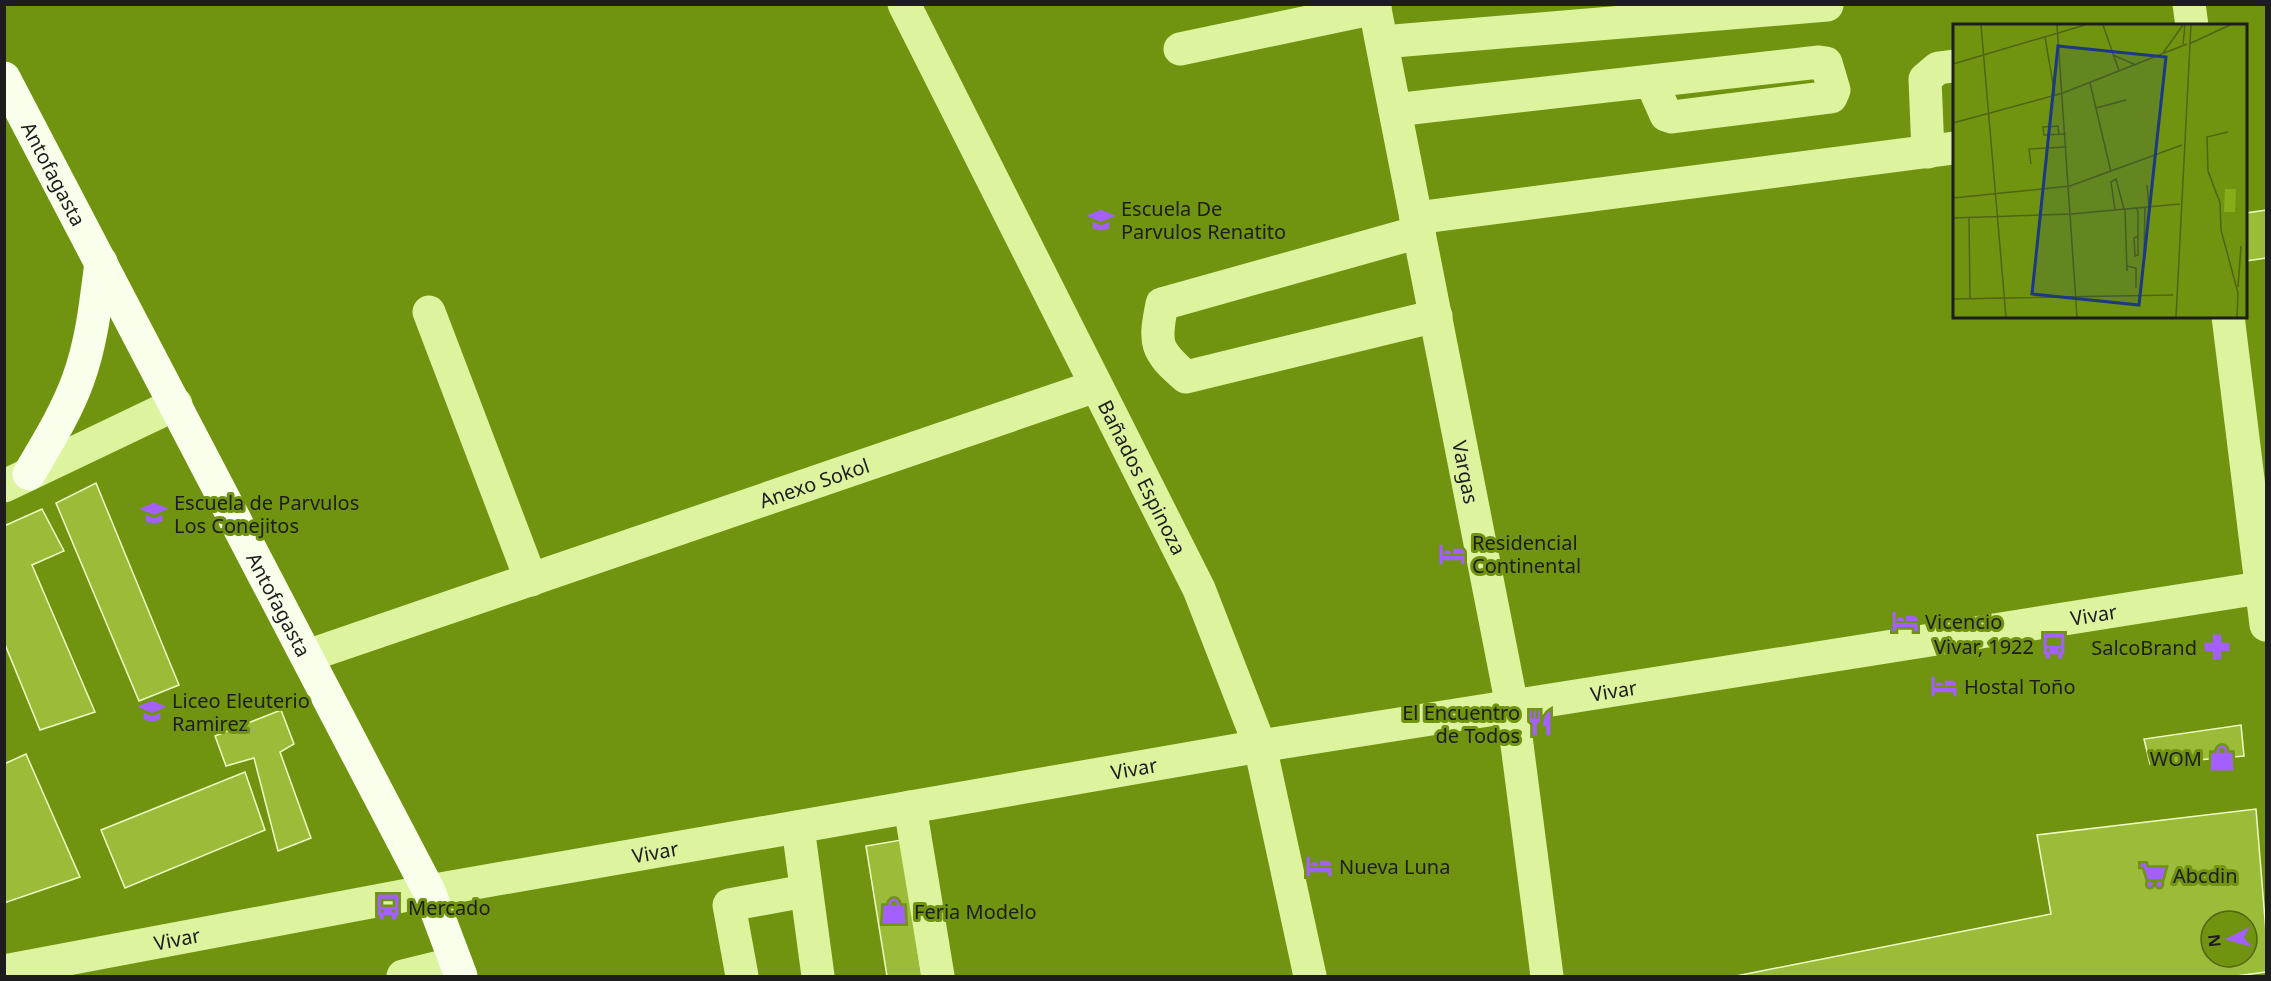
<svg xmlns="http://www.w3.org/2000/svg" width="2271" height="981" font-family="'Noto Sans',sans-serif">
  <rect width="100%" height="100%" fill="#709410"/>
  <!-- building -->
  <g fill="#9abc39" stroke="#effec5" stroke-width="1.5" fill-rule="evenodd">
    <path d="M2266,210V258L2246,261V213Z"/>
    <path d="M96,483L179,685L139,701L56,503Z"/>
    <path d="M42,509L64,551L32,565L95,712L40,730L4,642V526Z"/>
    <path d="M281,710L294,744L280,752L311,838L278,851L254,758L226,766L215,736Z"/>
    <path d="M2241,725L2244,756L2150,764L2144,739Z"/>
    <path d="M26,754L80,877L4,903V764Z"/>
    <path d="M245,772L265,830L125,888L101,830Z"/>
    <path d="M2256,809L2266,932V972L2236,976H1736L2051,914L2037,835ZM2211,921H2247V957H2211Z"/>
    <path d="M901,840L922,976H887L866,846Z"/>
  </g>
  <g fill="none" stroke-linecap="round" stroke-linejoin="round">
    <!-- minor -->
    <g stroke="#ddf39e" stroke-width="33">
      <path id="s1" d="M904,4L1199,589L1260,746L1310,976"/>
      <path id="s2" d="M1374,4L1512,706L1547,976"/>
      <path d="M2189,4L2192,26"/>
      <path d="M1382,42L1827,5"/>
      <path d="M1180,49L1375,8"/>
      <path d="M1395,110L1429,106L1819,62L1826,63L1834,90L1831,97L1672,117L1666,115L1651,81"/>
      <path d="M1928,152L1925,79L1938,68L1954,66"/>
      <path d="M1416,218L1954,148"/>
      <path d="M1419,232L1162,304C1154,344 1155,350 1186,377L1436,316"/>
      <path d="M429,312L531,580"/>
      <path d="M2228,316L2266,625"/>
      <path d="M4,486L176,404"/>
      <path id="s3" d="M307,656L1096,386"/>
      <path d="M910,807L938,976"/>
      <path d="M798,827L818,976"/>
      <path id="s4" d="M4,971L429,891L1260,746L2266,587"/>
      <path d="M403,976L456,963"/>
      <path d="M742,976L729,905L805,891"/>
    </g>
    <!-- major -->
    <g stroke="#f8ffea" stroke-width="33">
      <path id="s5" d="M4,78L429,891L461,976"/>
      <path d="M29,474C47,443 66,413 78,380C92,342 96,301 101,262"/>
    </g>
  </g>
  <!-- icons -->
  <defs>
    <g id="school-bare" transform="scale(2.07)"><path d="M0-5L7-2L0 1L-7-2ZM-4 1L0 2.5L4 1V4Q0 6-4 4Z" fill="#a360ff" stroke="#709410" stroke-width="2.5" paint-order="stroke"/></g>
    <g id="hotel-bare" transform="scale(2.07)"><path d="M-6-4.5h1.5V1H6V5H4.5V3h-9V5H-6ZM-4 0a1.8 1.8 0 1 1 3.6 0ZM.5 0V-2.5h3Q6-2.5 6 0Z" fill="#a360ff" stroke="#709410" stroke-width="2.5" paint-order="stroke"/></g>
    <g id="bus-bare" transform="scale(2.07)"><path d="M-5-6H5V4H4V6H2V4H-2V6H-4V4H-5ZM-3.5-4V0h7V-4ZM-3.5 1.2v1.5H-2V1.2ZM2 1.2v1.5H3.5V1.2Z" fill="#a360ff" stroke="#709410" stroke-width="2.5" paint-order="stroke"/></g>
    <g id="pharmacy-bare" transform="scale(2.07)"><path d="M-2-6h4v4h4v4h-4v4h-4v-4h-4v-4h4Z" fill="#a360ff" stroke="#709410" stroke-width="2.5" paint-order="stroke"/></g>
    <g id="restaurant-bare" transform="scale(2.07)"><path d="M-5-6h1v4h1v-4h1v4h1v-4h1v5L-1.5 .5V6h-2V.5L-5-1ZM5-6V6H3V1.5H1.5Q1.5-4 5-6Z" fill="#a360ff" stroke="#709410" stroke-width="2.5" paint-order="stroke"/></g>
    <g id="shop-bare" transform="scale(2.07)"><path d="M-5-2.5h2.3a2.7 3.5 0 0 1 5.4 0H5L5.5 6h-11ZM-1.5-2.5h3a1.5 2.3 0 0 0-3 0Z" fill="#a360ff" stroke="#709410" stroke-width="2.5" paint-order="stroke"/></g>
    <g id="supermarket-bare" transform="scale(2.07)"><path d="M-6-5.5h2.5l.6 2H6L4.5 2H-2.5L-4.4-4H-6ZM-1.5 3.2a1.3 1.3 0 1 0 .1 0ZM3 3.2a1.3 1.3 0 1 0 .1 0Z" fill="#a360ff" stroke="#709410" stroke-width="2.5" paint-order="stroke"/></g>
  </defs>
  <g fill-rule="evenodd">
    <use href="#school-bare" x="1101" y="220"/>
    <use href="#school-bare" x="154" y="513"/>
    <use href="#hotel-bare" x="1452" y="554"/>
    <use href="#hotel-bare" x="1905" y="621"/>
    <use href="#bus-bare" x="2054" y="646"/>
    <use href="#pharmacy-bare" x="2217" y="647"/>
    <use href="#hotel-bare" x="1944" y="686"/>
    <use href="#school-bare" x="152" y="711"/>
    <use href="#restaurant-bare" x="1540" y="723"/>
    <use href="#shop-bare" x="2222" y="758"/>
    <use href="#hotel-bare" x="1319" y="866"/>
    <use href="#supermarket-bare" x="2153" y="875"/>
    <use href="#bus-bare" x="388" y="907"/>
    <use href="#shop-bare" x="894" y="911"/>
  </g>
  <g text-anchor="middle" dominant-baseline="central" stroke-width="6" stroke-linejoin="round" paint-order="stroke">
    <!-- street labels -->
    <g font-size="20" fill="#1d1d1d" stroke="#709410">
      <text stroke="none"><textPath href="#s5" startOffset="108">Antofagasta</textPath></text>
      <text stroke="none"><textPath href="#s2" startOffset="477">Vargas</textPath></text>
      <text stroke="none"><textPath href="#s1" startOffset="530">Bañados Espinoza</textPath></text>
      <text stroke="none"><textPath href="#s3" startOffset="536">Anexo Sokol</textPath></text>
      <text stroke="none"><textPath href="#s5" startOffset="594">Antofagasta</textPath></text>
      <text stroke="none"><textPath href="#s4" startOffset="2120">Vivar</textPath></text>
      <text stroke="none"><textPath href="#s4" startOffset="1634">Vivar</textPath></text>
      <text stroke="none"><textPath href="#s4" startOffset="1148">Vivar</textPath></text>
      <text stroke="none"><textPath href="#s4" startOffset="662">Vivar</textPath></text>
      <text stroke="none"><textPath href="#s4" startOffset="176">Vivar</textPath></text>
    </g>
    <!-- poi labels -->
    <g font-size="20" fill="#1d1d1d" stroke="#709410" text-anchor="start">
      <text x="1121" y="208">Escuela De<tspan x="1121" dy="23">Parvulos Renatito</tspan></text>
      <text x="174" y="502">Escuela de Parvulos<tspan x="174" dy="23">Los Conejitos</tspan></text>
      <text x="1472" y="542">Residencial<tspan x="1472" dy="23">Continental</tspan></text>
      <text x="1925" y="621">Vicencio</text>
      <text x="2034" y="646" text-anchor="end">Vivar, 1922</text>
      <text x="2197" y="647" text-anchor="end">SalcoBrand</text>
      <text x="1964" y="686">Hostal Toño</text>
      <text x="172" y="700">Liceo Eleuterio<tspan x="172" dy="23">Ramirez</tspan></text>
      <text x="1520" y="712" text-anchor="end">El Encuentro<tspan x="1520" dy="23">de Todos</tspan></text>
      <text x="2202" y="758" text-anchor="end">WOM</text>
      <text x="1339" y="866">Nueva Luna</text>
      <text x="2173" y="875">Abcdin</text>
      <text x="408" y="907">Mercado</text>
      <text x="914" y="911">Feria Modelo</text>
    </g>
  </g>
  <!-- overview -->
  <g transform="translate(1953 24)">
    <rect width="294" height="294" fill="#709410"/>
    <path d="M272,165H283L282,188H271Z" fill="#87ae18"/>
    <path fill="none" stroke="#4f6415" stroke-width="1.5" d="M28,1L53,293M104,1L124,293M150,1L166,47M92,13L102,72M230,20L232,1M236,20L277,1M210,29L230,1M160,31L183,41M0,40L132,1M137,59L158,148M143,84L173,76M0,99L110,69L234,20M275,108L254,113L255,147L267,179L268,206L285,269L284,293M106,111L105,102L90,103L91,111L113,110M78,140L76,125L114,123M194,161L196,183M0,174L117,162L229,121M184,184L185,188V231L182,232L181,214L185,212M172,185L174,247M162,186L158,158L163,155L171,185M16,193L17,275M0,194L118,190L227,180M191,232L192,183M174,242L183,244V264M285,263L288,222M0,275L220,271M223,293L238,1"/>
    <path fill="#1d3884" fill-opacity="0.15" stroke="#1d3884" stroke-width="3" d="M105,22L213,33L186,281L79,270Z"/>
    <rect width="294" height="294" fill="none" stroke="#1d1d1d" stroke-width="3"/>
  </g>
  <!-- border -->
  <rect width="2271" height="981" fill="none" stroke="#1d1d1d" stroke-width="12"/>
  <!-- north arrow -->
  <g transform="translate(2229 939) rotate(264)"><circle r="28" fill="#709410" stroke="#4f6415" stroke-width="1.5"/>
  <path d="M0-4.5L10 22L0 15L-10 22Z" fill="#a360ff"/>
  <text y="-9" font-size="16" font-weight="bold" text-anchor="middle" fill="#1d1d1d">N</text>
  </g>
</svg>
